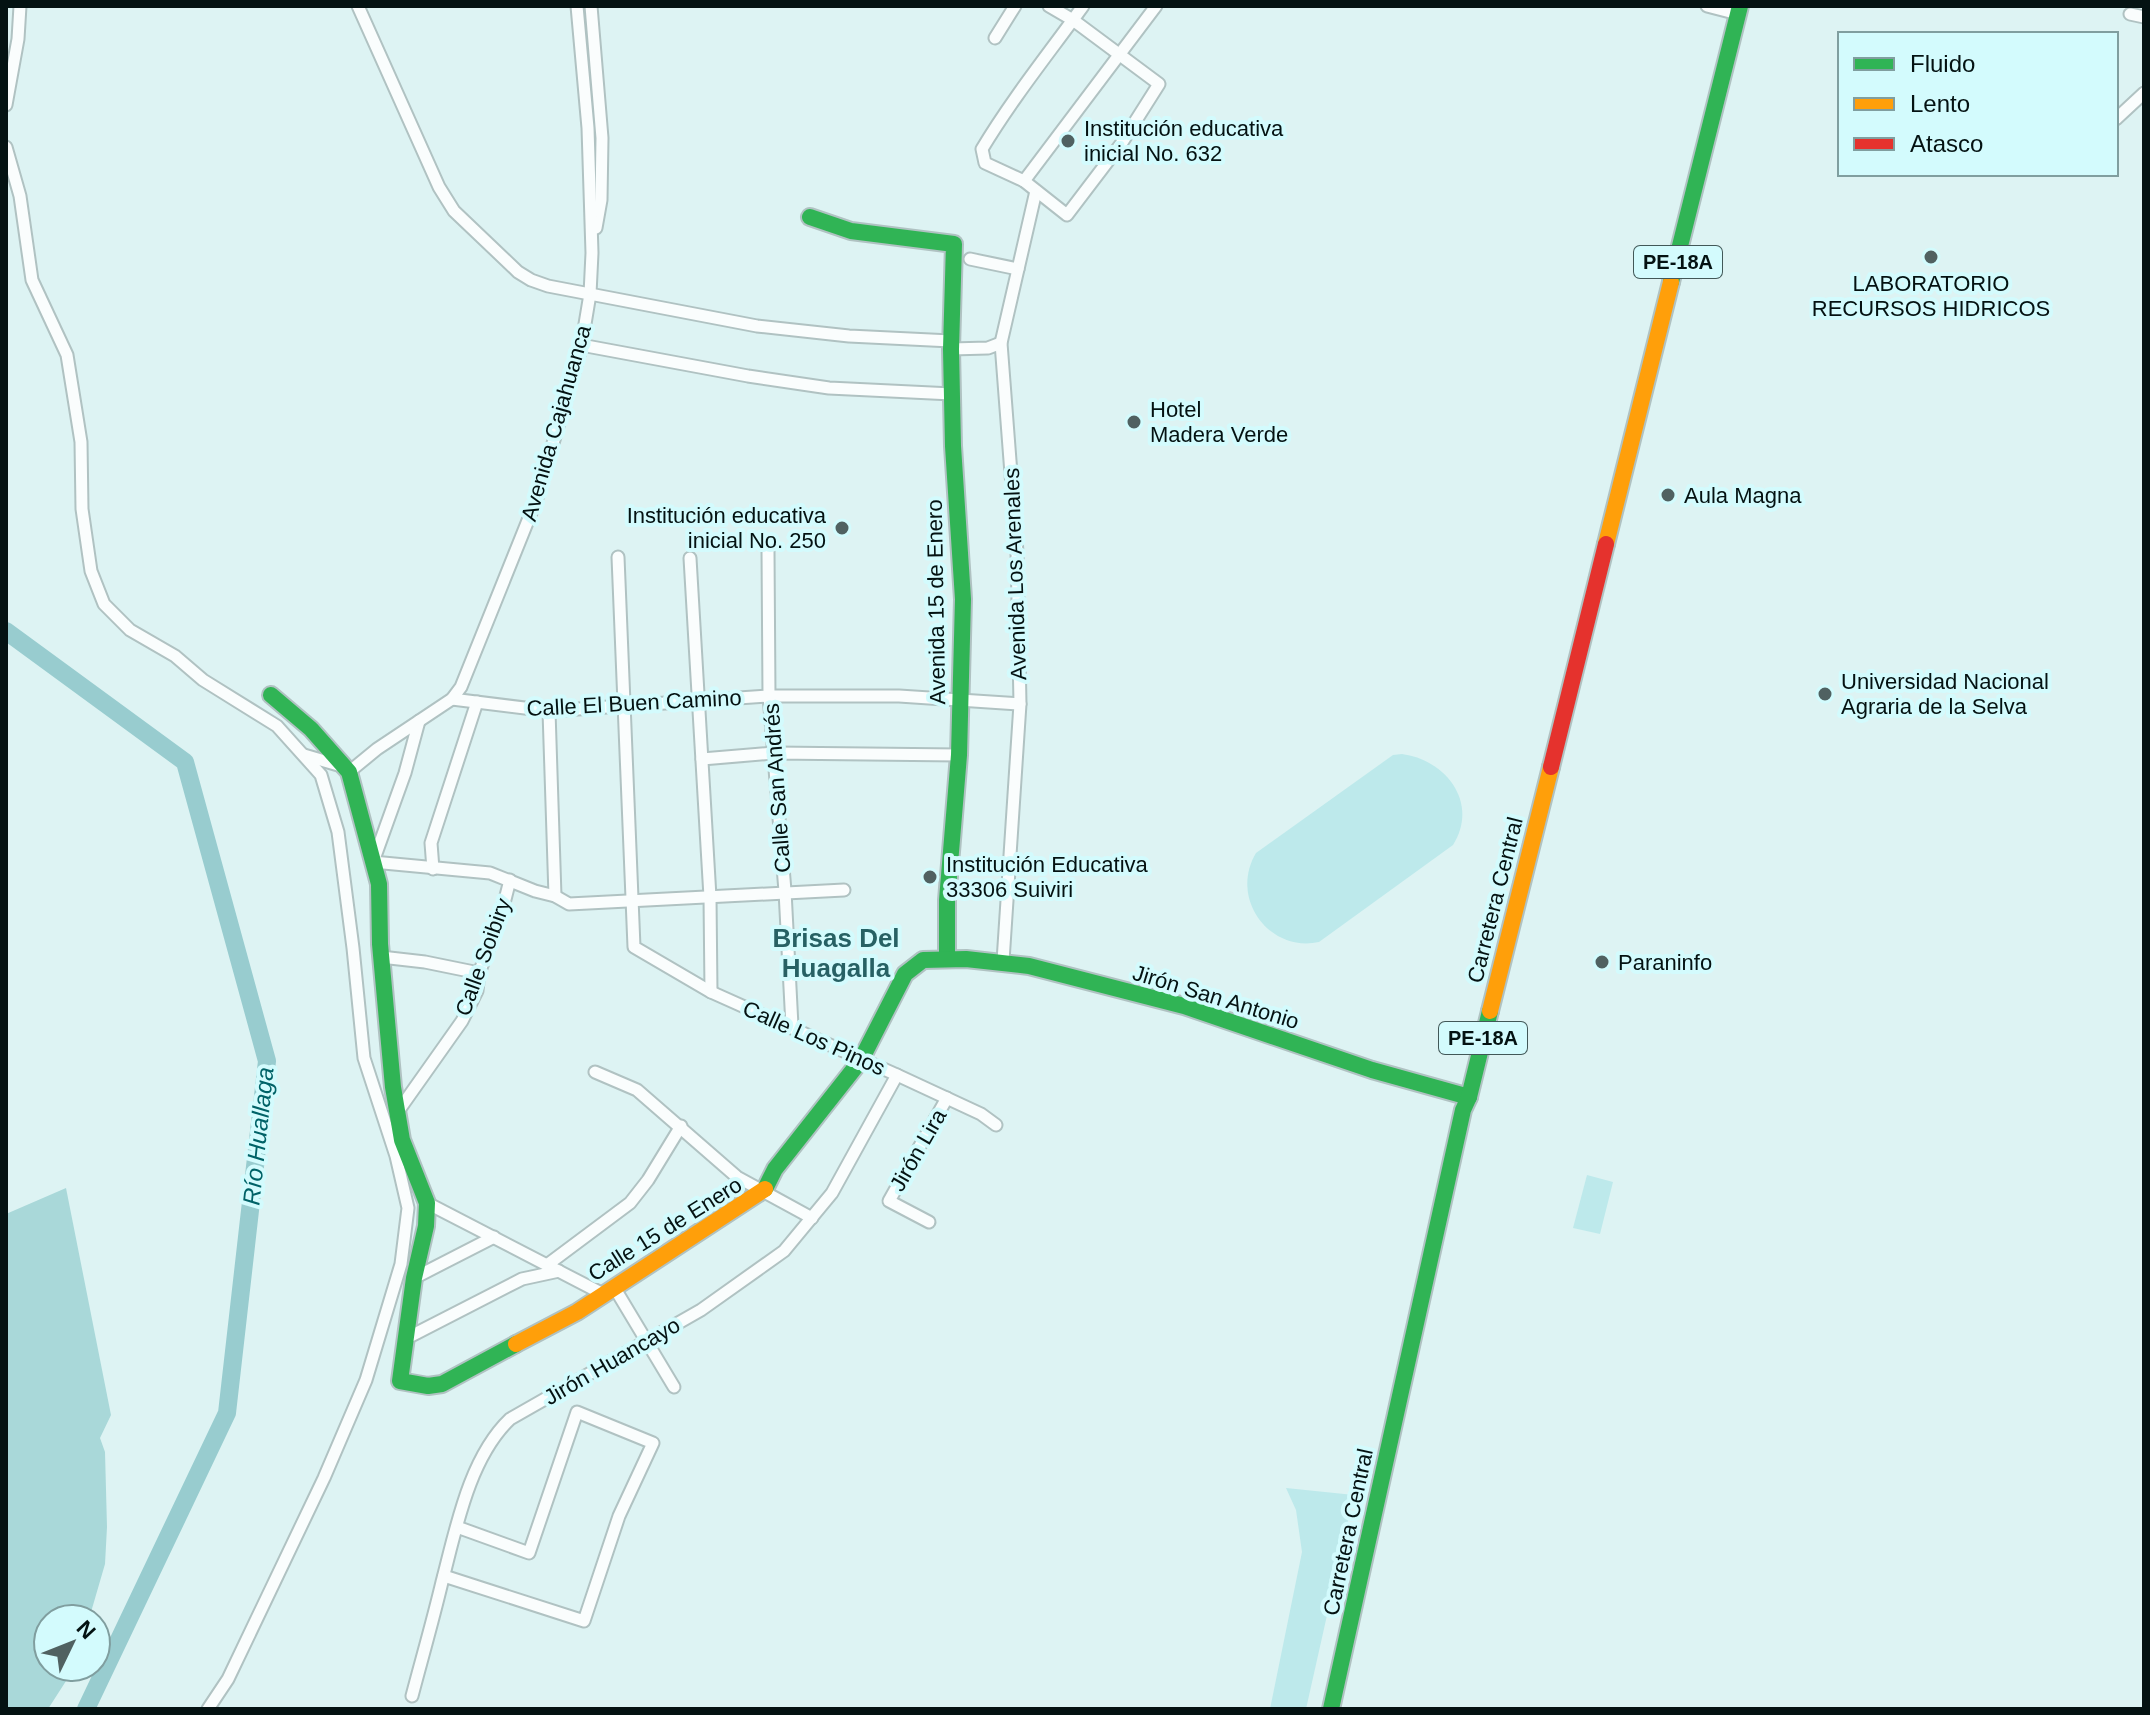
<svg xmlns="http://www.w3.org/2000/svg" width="2150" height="1715" font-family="Helvetica,sans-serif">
  <rect width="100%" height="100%" fill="#ddf3f3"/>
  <!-- green -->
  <g fill="#bde9eb">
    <path d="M1402,754C1447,760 1479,804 1453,845L1319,942C1269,953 1229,898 1256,853L1393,755Z"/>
    <path d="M1587,1175L1613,1182L1600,1234L1573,1228Z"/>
    <path d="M1286,1488L1354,1495L1306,1709H1270L1302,1552L1296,1510Z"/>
  </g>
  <!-- forest -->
  <path fill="#a9d8d9" d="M66,1188L111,1415L100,1438L105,1452L107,1527L105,1564L89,1619H48V1667H75L48,1709H6V1214Z"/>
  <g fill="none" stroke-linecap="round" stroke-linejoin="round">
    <!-- river -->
    <path stroke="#98cccf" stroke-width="18" d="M6,631L185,762L267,1061L227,1413L86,1709"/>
    <!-- street casing -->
    <g stroke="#b0c2c2" stroke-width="15">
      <g id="street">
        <path d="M358,6L439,187L454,211L518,272L531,280L548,286L757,326L849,336L951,341"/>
        <path d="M591,6L602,138L601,200L596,228"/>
        <path d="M1049,6L1073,20L1159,84L1121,144L1067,215L1024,181L985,163L982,149C1012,99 1049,53 1083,6"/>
        <path d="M1707,6L1738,14"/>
        <path d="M2130,14L2144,17"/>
        <path d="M995,38L1015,6"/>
        <path d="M6,105L18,39L20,6"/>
        <path d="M2116,119L2144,93"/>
        <path d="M6,147L20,196L32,280L67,355L81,442L82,509L91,571L104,604L130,630L175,656L203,680L277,726L321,775L338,832L353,948L364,1058L396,1156L408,1208L401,1264L366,1380L324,1478L228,1679L208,1709"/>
        <path d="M1024,181L1156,6"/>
        <path d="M970,259L1018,269"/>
        <path d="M581,345L748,376L829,388L952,394"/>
        <path d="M951,349L988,348L1001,343"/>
        <path d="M768,550L769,696L785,891L792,1026"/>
        <path d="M618,557L634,947L711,992L897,1075L981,1114L996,1125"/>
        <path d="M690,558L710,897L711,992"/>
        <path d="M452,699L549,711L769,696H899L1020,704"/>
        <path d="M549,711L555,896"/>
        <path d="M419,721L405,773L373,862L490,873L535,891L555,896L569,904L844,890"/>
        <path d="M304,755L345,767"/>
        <path d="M702,759L774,753L959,755"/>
        <path d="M349,772L377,749L452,699L461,687L537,498L581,348L590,294L592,253L588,128L577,6"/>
        <path d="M433,869L431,843L477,702"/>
        <path d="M381,957L425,962L479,973"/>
        <path d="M1003,961L1020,704L1017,552L1001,343L1036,191"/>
        <path d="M595,1072L637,1090L737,1177L812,1218"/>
        <path d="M399,1110L462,1021L477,991L479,973L500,919L510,880"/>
        <path d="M427,1203L603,1294"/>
        <path d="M929,1222L889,1201L947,1098"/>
        <path d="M547,1265L630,1203L648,1180L681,1126"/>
        <path d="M414,1278L494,1237"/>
        <path d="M614,1287L674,1387"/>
        <path d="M405,1339L522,1279L559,1271"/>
        <path d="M444,1576L584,1621L619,1516L653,1443L577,1412L529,1553L457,1527"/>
        <path d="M412,1696C422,1658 433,1620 442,1582C456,1529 469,1458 510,1419L701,1310L784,1251L832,1193L897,1075"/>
      </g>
    </g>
    <!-- fast casing -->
    <g stroke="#b0c2c2" stroke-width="20">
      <g id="fast">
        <path d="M810,217L851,231L954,244L951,349L953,446L963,599L959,755L947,900V959"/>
        <path d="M1671,282L1740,6"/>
        <path d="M271,695L311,729L349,772L379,884L380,944L393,1087L402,1140L427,1203L426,1226L414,1278L400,1381L428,1386L442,1384L516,1344"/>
        <path d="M765,1189L775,1169L861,1060L905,974L923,960L966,959L1029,966L1184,1006L1372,1070L1469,1097"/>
        <path d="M1331,1709L1463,1110L1469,1097L1490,1011"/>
      </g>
    </g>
    <!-- slow casing -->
    <g stroke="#b0c2c2" stroke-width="20">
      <g id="slow">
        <path d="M1606,544L1671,282"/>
        <path d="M1490,1011L1551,767"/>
        <path d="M516,1344L577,1312L765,1189"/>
      </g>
    </g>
    <!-- jam casing -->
    <g stroke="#b0c2c2" stroke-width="20">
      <path id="jam" d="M1551,767L1606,544"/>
    </g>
    <!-- street -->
    <use href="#street" stroke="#fafdfd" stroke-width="11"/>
    <!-- fast -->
    <use href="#fast" stroke="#30b455" stroke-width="16"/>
    <!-- slow -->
    <use href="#slow" stroke="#ff9f0a" stroke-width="16"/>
    <!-- jam -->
    <use href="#jam" stroke="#e5322d" stroke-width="16"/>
  </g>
  <!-- markers -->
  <g fill="#506161" stroke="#d3fbfd" stroke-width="3">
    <circle cx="1068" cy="141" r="8"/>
    <circle cx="1931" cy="257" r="8"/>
    <circle cx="1134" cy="422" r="8"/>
    <circle cx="1668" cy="495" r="8"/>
    <circle cx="842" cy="528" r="8"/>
    <circle cx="1825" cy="694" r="8"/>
    <circle cx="930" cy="877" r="8"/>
    <circle cx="1602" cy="962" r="8"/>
  </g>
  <g text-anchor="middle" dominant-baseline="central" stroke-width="8" stroke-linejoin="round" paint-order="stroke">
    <!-- shield labels -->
    <g fill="#d3fbfd" stroke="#425858" stroke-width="2">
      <rect x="1634" y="246" width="88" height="32" rx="6"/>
      <rect x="1439" y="1022" width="88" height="32" rx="6"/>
    </g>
    <g font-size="20" font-weight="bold" fill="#041212">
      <text x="1678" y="262">PE-18A</text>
      <text x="1483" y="1038">PE-18A</text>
    </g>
    <!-- poi labels -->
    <g font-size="22" fill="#041212" stroke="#d3fbfd" text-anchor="start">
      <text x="1084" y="128">Institución educativa<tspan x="1084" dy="25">inicial No. 632</tspan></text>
      <text x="1931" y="283" text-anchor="middle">LABORATORIO<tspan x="1931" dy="25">RECURSOS HIDRICOS</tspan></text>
      <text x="1150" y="409">Hotel<tspan x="1150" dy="25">Madera Verde</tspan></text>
      <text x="1684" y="495">Aula Magna</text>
      <text x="826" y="515" text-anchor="end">Institución educativa<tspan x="826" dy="25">inicial No. 250</tspan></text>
      <text x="1841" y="681">Universidad Nacional<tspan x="1841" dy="25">Agraria de la Selva</tspan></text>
      <text x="946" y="864">Institución Educativa<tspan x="946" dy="25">33306 Suiviri</tspan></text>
      <text x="1618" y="962">Paraninfo</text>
    </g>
    <!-- street labels -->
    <g font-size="22" fill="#041212" stroke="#d3fbfd">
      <text transform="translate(556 423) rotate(-74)">Avenida Cajahuanca</text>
      <text transform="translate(1015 574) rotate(-92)">Avenida Los Arenales</text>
      <text transform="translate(936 602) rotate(-91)">Avenida 15 de Enero</text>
      <text transform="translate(634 703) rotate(-3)">Calle El Buen Camino</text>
      <text transform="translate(777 788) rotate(-94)">Calle San Andrés</text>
      <text transform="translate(1495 900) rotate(-76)">Carretera Central</text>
      <text transform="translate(483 957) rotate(-70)">Calle Soibiry</text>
      <text transform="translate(1216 997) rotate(17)">Jirón San Antonio</text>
      <text transform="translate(814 1038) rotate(24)">Calle Los Pinos</text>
      <text transform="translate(918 1150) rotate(-60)">Jirón Lira</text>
      <text transform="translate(665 1229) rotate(-32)">Calle 15 de Enero</text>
      <text transform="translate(612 1361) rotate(-30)">Jirón Huancayo</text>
      <text transform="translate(1348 1532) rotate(-78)">Carretera Central</text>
    </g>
    <!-- water labels -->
    <g font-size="24" font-style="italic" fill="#006267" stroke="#d3fbfd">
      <text transform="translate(258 1136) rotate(-84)">Río Huallaga</text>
    </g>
    <!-- quarter labels -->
    <g font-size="26" font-weight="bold" fill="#276164" stroke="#d3fbfd">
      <text x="836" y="938">Brisas Del<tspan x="836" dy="30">Huagalla</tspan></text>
    </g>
  </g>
  <!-- border -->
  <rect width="2150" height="1715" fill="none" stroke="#041212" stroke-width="16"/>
  <!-- legend -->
  <rect x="1838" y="32" width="280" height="144" fill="#d3fbfd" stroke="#809e9f" stroke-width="2"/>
  <rect x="1854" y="58" width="40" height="12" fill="#30b455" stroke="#809e9f" stroke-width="2"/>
  <text x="1910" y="72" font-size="24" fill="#041212">Fluido</text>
  <rect x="1854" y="98" width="40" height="12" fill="#ff9f0a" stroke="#809e9f" stroke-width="2"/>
  <text x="1910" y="112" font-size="24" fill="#041212">Lento</text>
  <rect x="1854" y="138" width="40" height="12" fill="#e5322d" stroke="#809e9f" stroke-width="2"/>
  <text x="1910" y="152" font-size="24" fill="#041212">Atasco</text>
  <!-- north arrow -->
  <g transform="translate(72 1643) rotate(47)"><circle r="38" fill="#d3fbfd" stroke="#809e9f" stroke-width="2"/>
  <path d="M0-6L14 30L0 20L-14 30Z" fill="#506161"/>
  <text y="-12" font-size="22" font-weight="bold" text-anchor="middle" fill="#041212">N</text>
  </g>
</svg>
